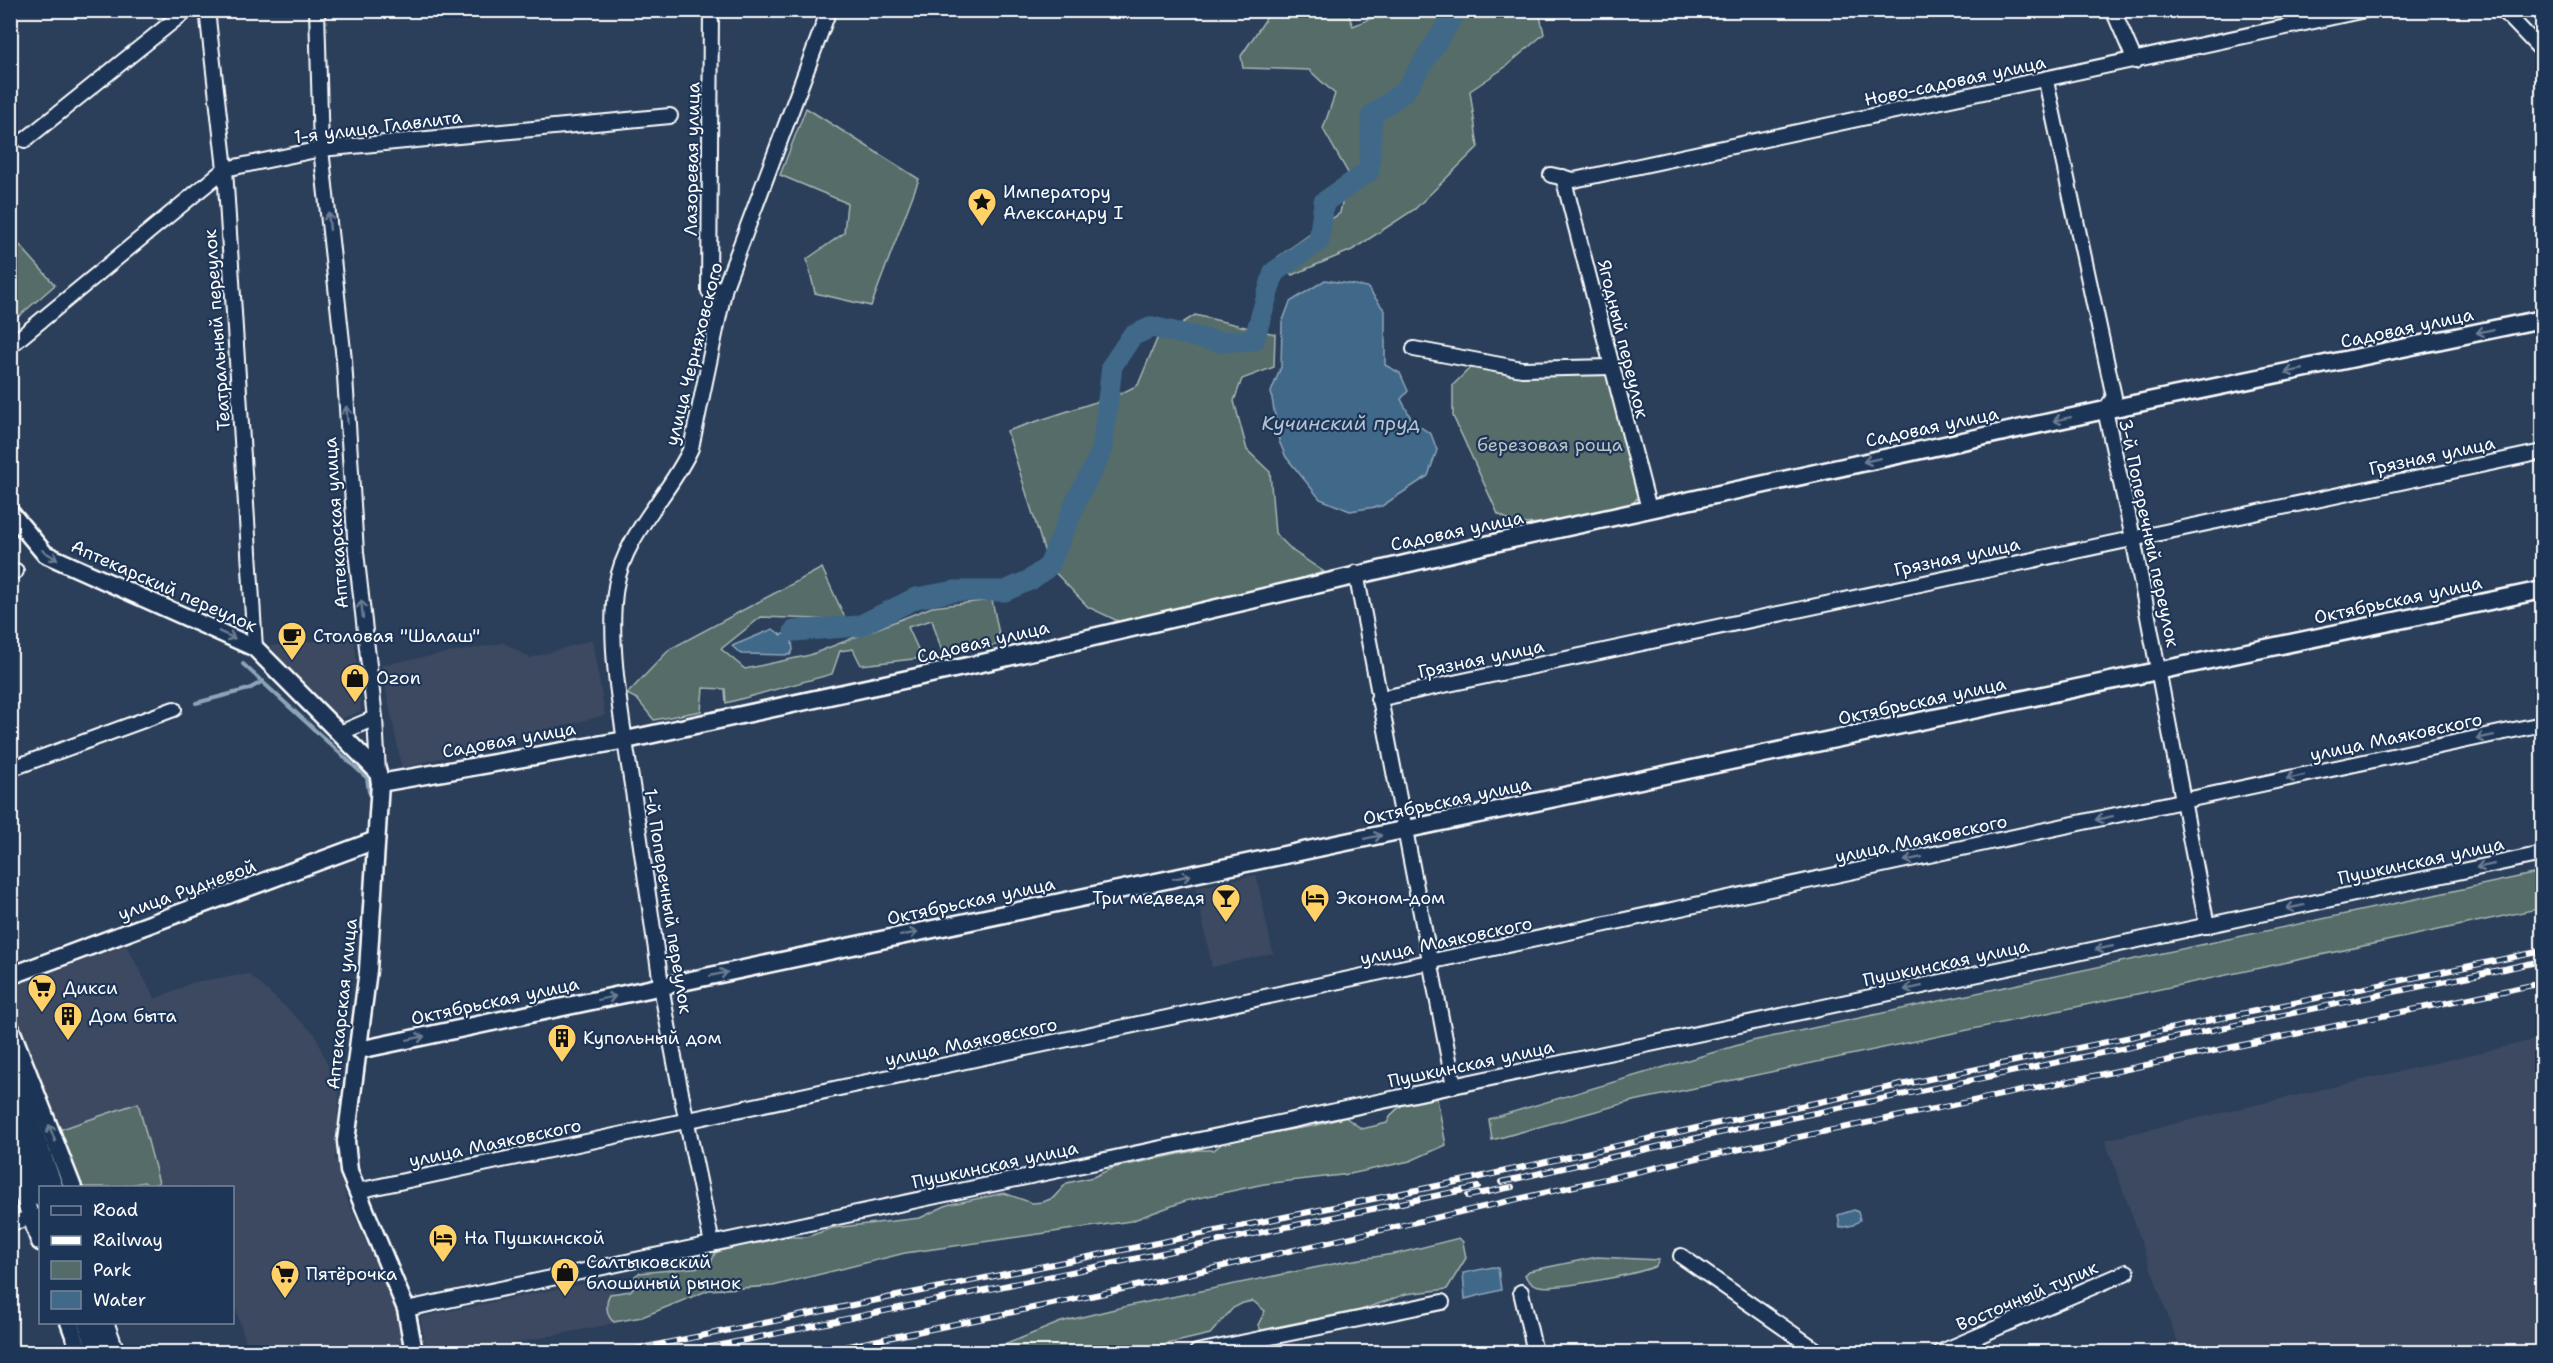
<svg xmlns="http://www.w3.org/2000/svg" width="2553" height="1363" font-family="'Shantell Sans',sans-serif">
  <rect width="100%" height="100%" fill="#2b3f5b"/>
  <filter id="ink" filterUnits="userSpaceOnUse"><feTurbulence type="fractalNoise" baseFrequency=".0167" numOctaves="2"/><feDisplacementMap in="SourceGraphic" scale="12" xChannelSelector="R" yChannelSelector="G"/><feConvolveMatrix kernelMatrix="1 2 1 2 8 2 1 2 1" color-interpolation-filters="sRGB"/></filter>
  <g filter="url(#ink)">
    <!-- built -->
    <g fill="#3c4a60">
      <path d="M354,637L361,711L333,722L270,646Z"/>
      <path d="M592,640L605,715L402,768L381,665L504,643L530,658Z"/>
      <path d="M1256,875L1273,953L1212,967L1196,888Z"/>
      <path d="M126,945L155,999L194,982L249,974L315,1034L339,1094L335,1158L345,1195L399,1316L406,1352H249L233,1300L232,1188L149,1187L159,1183L56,1131L11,1013V987Z"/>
      <path d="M2542,1038V1352H2181L2105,1140Z"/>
      <path d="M611,1278L620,1322L470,1352H427L420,1317Z"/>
    </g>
    <!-- green -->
    <g fill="#546c69" stroke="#aab6b4" stroke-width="1.5">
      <path d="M1271,11H1347L1353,26L1389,11H1539L1544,34L1504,68L1470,91L1478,147L1415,209L1352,250L1292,275L1278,257L1340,213L1348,173L1323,129L1335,94L1309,70L1243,68L1241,56Z"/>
      <path d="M806,108L919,179L871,306L815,293L807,259L844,233L847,203L780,175Z"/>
      <path d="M10,234L55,285L11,323H10Z"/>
      <path d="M1195,315L1275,334L1274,367L1242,379L1234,401L1247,450L1270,472L1275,533L1293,551L1324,572L1154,618L1120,622L1088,607L1049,566L1007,431L1120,394L1138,385L1157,339Z"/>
      <path d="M1471,367H1611L1640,495L1631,505L1547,523L1516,524L1498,514L1453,416V385Z"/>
      <path d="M822,568L846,620L761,617L721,649L745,669L810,655L932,607L992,600L1001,644L943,655L932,620L908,627L922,658L861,665L853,649L840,651L832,674L726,703L725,689L703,688L701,711L654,720L637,699L627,694L670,649Z"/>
      <path d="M2542,872V908L1629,1102L1492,1140L1489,1119L1752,1041Z"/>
      <path d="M1430,1096L1437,1099L1446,1145L1410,1161L1350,1174L1264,1184L1185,1201L1131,1221L905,1253L773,1286L709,1290L642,1317L614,1322C606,1317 605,1302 610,1294L630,1291L634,1287L635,1276L639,1273L702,1267L711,1263L715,1253L740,1244L760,1243L781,1237H807L832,1228L920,1218L947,1205L1004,1193L1032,1203L1043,1202L1053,1198L1067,1183L1093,1177L1113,1168L1198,1150H1214L1226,1140L1314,1126L1345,1117L1362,1129L1387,1123C1395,1104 1411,1101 1430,1096Z"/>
      <path d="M138,1103L159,1183L149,1186L144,1182L120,1187H77L56,1131Z"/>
      <path d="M1459,1238L1463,1242L1466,1258L1447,1289L1406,1294L1361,1310L1261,1330L1258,1325L1265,1311L1253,1301L1243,1303L1233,1308L1210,1334L1133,1352H973L1009,1343L1061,1322L1123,1307L1348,1261L1400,1253Z"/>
      <path d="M1597,1257L1659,1260L1656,1266C1638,1274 1557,1290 1539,1286C1533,1285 1527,1281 1525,1275L1529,1271Z"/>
    </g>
    <!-- water -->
    <g fill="#416989" stroke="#8da5b8" stroke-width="1.5">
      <path d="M1325,280L1367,287L1385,311V365L1400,373L1408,391L1401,399L1413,422L1431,434L1437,450L1428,476L1382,506L1350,511L1320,499L1286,457L1279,441L1271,392L1281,367L1282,323L1290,302Z"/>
      <path d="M773,629L781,635L791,631L798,634L801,638L792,641L793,650L790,655L741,654L732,646Z"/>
      <path d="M1854,1210L1858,1212L1860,1220L1853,1225L1840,1228L1838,1215Z"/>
      <path d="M1493,1267L1498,1268L1501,1290L1465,1299L1463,1273Z"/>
    </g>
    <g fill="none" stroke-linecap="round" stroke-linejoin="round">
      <!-- stream -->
      <g stroke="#8da5b8" stroke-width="4">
        <path d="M243,664L367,778L369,792"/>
        <path d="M196,703L249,689L263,681"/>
      </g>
      <!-- river -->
      <path stroke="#416989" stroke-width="21" d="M794,631L859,626L916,598L955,591H1005L1030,580L1049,566L1077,499L1102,451L1112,366L1132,336L1152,327L1219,342L1254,340L1274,272L1319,241L1324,202L1369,171L1372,115L1405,91L1457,10"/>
      <!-- minor casing -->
      <g stroke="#fff" stroke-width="18">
        <g id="minor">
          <path d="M207,10L225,169L255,648"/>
          <path d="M317,10L321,149L344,360L356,552L375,718L378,772"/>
          <path d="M711,10L709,291L725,287"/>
          <path d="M2113,10L2135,61"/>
          <path d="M2503,10L2542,51"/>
          <path d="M2046,81L2114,397L2105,410L2133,538L2207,926"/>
          <path d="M25,140L187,10"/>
          <path d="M1551,175L1574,180L2365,10"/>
          <path d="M1563,177L1649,509"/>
          <path d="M10,346L225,169L321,149L670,116"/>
          <path d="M1414,349L1522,369L1611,367"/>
          <path d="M10,570L16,571"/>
          <path d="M1356,573L1454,1086"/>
          <path d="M1378,699L2542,452"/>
          <path d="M340,733L375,718"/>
          <path d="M10,769L174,709"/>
          <path d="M357,1191L2542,724"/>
          <path d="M10,1223L40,1216"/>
          <path d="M712,1244C695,1160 676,1075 662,991C652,926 643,862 634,798C625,736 606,647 616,586C625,533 670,495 691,448L725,287L829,10"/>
          <path d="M1681,1256L1819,1352"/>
          <path d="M1521,1292L1535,1352"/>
          <path d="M406,1309L2542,854"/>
          <path d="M1197,1352L1442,1302"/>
          <path d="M1941,1352L2127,1272"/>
        </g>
      </g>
      <!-- tertiary casing -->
      <g stroke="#fff" stroke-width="21">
        <g id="tertiary">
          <path d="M10,512L45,554L255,648L378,772L380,783L368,970L346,1141L349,1171L406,1309L414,1352"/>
          <path d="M380,783L626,740L991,661L1503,541L2105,410L2542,319"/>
          <path d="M10,976L376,840"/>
          <path d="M10,1027L73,1188"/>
          <path d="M359,1050L2542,590"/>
          <path d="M10,1159L40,1242"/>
          <path d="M69,1322L80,1352"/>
        </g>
      </g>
      <!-- secondary casing -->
      <g stroke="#fff" stroke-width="22">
        <g id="secondary">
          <path d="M10,1069L54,1188"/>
          <path d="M10,1115L40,1197"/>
          <path d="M87,1322L98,1352"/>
          <path d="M104,1322L115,1352"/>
        </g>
      </g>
      <!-- minor -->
      <use href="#minor" stroke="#1d3557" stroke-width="14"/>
      <!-- tertiary -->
      <use href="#tertiary" stroke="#1d3557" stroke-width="16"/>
      <!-- secondary -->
      <use href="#secondary" stroke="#1d3557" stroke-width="18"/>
      <!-- rail casing -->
      <g stroke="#fff" stroke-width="6">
        <g id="rail">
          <path d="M1501,1182L1719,1133L2542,961"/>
          <path d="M1468,1196L1512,1187"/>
          <path d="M622,1352L1466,1180L1714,1124L2542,951"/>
          <path d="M688,1352L1478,1187"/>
          <path d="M820,1352L1105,1293L1702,1157L2542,983"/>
        </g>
      </g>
      <!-- rail -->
      <use href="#rail" stroke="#1d3557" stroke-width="4" stroke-dasharray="11" stroke-linecap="butt"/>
    </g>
    <!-- one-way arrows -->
    <defs><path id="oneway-shaft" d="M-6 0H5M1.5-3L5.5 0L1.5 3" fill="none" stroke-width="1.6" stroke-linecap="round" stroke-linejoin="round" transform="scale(1.5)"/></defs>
    <g stroke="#6c7c92">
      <use href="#oneway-shaft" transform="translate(329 221) rotate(-96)"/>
      <use href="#oneway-shaft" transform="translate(2485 331) rotate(168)"/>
      <use href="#oneway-shaft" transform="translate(2294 371) rotate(169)"/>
      <use href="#oneway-shaft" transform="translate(347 415) rotate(-94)"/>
      <use href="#oneway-shaft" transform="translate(2062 419) rotate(168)"/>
      <use href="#oneway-shaft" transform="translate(1872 460) rotate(168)"/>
      <use href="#oneway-shaft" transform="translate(50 555) rotate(32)"/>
      <use href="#oneway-shaft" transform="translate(362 609) rotate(-96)"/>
      <use href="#oneway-shaft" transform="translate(227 635) rotate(24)"/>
      <use href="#oneway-shaft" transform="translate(2485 737) rotate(168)"/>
      <use href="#oneway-shaft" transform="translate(2295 777) rotate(168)"/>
      <use href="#oneway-shaft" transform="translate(2104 818) rotate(168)"/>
      <use href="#oneway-shaft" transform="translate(1373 837) rotate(-12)"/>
      <use href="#oneway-shaft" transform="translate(1913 859) rotate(168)"/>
      <use href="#oneway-shaft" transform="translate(2485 866) rotate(168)"/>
      <use href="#oneway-shaft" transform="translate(1182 877) rotate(-12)"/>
      <use href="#oneway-shaft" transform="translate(2295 907) rotate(168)"/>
      <use href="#oneway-shaft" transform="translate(909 934) rotate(-12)"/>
      <use href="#oneway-shaft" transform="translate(2104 948) rotate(168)"/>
      <use href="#oneway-shaft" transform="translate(719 974) rotate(-12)"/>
      <use href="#oneway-shaft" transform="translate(1913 988) rotate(168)"/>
      <use href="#oneway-shaft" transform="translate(607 998) rotate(-12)"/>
      <use href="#oneway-shaft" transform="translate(416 1038) rotate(-12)"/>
      <use href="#oneway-shaft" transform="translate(52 1133) rotate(-111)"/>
    </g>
  </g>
  <!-- icons -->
  <defs>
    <g id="sight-pin" transform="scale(1.5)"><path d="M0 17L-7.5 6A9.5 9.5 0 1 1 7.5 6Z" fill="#ffd166" stroke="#1d3557"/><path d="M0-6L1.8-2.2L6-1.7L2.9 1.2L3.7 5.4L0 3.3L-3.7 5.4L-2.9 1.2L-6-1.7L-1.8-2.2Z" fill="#111"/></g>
    <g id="cafe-pin" transform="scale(1.5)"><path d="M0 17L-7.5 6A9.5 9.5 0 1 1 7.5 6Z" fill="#ffd166" stroke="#1d3557"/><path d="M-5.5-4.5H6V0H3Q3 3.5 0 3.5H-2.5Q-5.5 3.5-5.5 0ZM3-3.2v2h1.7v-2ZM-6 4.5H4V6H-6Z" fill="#111"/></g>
    <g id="shop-pin" transform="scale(1.5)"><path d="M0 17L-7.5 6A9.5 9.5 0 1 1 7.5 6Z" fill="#ffd166" stroke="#1d3557"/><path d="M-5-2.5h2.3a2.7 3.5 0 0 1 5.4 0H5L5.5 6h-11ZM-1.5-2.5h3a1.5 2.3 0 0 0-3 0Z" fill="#111"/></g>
    <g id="bar-pin" transform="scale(1.5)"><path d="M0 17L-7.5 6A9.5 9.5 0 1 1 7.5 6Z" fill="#ffd166" stroke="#1d3557"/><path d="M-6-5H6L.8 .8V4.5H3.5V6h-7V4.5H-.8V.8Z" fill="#111"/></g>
    <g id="hotel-pin" transform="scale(1.5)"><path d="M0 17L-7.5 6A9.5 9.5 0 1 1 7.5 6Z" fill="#ffd166" stroke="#1d3557"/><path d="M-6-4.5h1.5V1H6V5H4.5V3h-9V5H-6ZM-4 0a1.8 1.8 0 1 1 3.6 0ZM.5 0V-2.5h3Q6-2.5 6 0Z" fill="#111"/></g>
    <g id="supermarket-pin" transform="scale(1.5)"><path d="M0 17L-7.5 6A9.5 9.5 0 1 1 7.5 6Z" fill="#ffd166" stroke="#1d3557"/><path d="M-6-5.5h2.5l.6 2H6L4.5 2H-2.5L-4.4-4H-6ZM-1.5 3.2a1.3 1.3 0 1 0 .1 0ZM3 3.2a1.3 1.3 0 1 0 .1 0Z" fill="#111"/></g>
    <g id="building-pin" transform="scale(1.5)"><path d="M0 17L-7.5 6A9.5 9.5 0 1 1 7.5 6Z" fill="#ffd166" stroke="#1d3557"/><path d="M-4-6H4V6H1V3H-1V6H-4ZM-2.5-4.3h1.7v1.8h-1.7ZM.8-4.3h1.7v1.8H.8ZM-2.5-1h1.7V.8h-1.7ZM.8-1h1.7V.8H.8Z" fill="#111"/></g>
  </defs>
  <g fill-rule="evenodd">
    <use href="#sight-pin" x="982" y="202"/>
    <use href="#cafe-pin" x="292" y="636"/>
    <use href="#shop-pin" x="355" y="678"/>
    <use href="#bar-pin" x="1226" y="898"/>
    <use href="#hotel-pin" x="1315" y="898"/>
    <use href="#supermarket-pin" x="42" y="988"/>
    <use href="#building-pin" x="68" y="1016"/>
    <use href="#building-pin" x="562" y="1038"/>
    <use href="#hotel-pin" x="443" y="1238"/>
    <use href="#shop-pin" x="565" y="1272"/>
    <use href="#supermarket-pin" x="285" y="1274"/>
  </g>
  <g text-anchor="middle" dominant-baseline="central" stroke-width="4.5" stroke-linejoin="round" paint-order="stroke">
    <!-- street labels -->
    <g font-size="18" fill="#fff" stroke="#1d3557">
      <text transform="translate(1955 81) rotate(-12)">Ново-садовая улица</text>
      <text transform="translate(378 127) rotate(-7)">1-я улица Главлита</text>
      <text transform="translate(692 159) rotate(-89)">Лазоревая улица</text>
      <text transform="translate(2407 328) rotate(-12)">Садовая улица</text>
      <text transform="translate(217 330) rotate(-94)">Театральный переулок</text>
      <text transform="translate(1623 339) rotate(76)">Ягодный переулок</text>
      <text transform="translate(694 354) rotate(-76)">улица Черняховского</text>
      <text transform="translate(1932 427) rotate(-12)">Садовая улица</text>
      <text transform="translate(2432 456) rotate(-12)">Грязная улица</text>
      <text transform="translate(336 523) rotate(-94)">Аптекарская улица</text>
      <text transform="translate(1457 531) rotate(-12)">Садовая улица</text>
      <text transform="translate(2149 533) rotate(78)">3-й Поперечный переулок</text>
      <text transform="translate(1957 557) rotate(-12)">Грязная улица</text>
      <text transform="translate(164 586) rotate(24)">Аптекарский переулок</text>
      <text transform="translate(2398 600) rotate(-12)">Октябрьская улица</text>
      <text transform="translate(983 642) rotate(-13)">Садовая улица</text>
      <text transform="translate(1481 659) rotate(-12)">Грязная улица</text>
      <text transform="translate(1922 701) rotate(-12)">Октябрьская улица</text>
      <text transform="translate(2396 737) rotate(-12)">улица Маяковского</text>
      <text transform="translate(509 740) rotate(-10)">Садовая улица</text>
      <text transform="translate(1447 801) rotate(-12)">Октябрьская улица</text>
      <text transform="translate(1921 839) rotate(-12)">улица Маяковского</text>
      <text transform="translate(2421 861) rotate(-12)">Пушкинская улица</text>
      <text transform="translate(187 890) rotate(-20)">улица Рудневой</text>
      <text transform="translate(668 901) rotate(81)">1-й Поперечный переулок</text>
      <text transform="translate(971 901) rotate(-12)">Октябрьская улица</text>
      <text transform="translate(1446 941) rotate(-12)">улица Маяковского</text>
      <text transform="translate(1946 963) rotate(-12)">Пушкинская улица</text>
      <text transform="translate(495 1001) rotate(-12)">Октябрьская улица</text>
      <text transform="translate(342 1004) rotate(-84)">Аптекарская улица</text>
      <text transform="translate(971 1042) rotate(-12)">улица Маяковского</text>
      <text transform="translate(1471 1064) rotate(-12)">Пушкинская улица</text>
      <text transform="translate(495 1143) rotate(-12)">улица Маяковского</text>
      <text transform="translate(995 1165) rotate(-12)">Пушкинская улица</text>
      <text transform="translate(2027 1296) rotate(-23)">Восточный тупик</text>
    </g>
    <!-- poi labels -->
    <g font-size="18" fill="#fff" stroke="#1d3557" text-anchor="start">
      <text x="1003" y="192">Императору<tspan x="1003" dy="21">Александру I</tspan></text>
      <text x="313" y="636">Столовая "Шалаш"</text>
      <text x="376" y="678">Ozon</text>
      <text x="1205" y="898" text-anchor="end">Три медведя</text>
      <text x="1336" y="898">Эконом-дом</text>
      <text x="63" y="988">Дикси</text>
      <text x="89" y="1016">Дом быта</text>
      <text x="583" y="1038">Купольный дом</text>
      <text x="464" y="1238">На Пушкинской</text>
      <text x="586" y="1262">Салтыковский<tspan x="586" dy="21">блошиный рынок</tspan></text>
      <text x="306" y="1274">Пятёрочка</text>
    </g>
    <!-- park labels -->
    <g font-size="18" fill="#bbc4c3" stroke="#1d3557">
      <text x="1550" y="445">березовая роща</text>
    </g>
    <!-- water labels -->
    <g font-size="20" font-style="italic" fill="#b3c3d0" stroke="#1d3557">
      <text x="1341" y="423">Кучинский пруд</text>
    </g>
  </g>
  <!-- margin -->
  <rect width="2553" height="1363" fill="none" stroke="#1d3557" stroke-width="36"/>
  <rect x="18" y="18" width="2517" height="1327" fill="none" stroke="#fff" stroke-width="2" filter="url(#ink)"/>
  <!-- legend -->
  <rect x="39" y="1186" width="195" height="138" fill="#1d3557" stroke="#77869a" stroke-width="1.5"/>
  <rect x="51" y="1206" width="30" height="9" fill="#1d3557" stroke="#77869a" stroke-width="1.5"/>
  <text x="93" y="1216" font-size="18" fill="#ffffff">Road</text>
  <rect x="51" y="1236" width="30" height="9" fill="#ffffff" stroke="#77869a" stroke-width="1.5"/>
  <text x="93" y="1246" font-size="18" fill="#ffffff">Railway</text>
  <rect x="51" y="1261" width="30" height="18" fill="#546c69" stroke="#77869a" stroke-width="1.5"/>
  <text x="93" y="1276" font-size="18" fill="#ffffff">Park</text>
  <rect x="51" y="1291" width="30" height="18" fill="#416989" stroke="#77869a" stroke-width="1.5"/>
  <text x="93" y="1306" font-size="18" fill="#ffffff">Water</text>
</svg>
